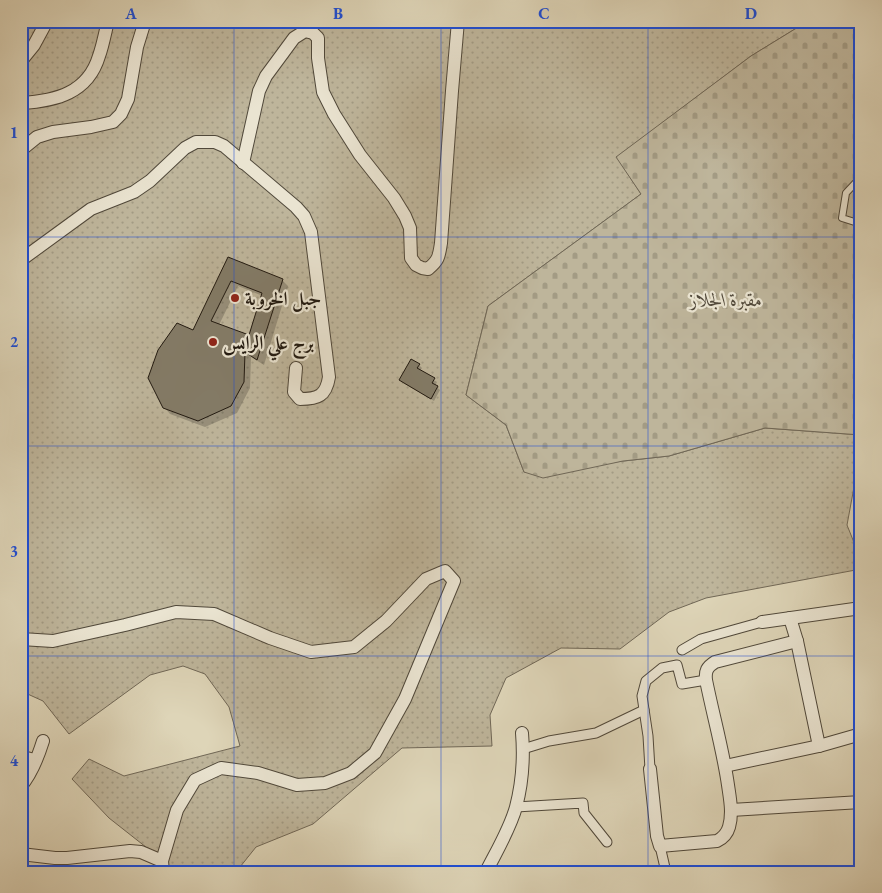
<svg xmlns="http://www.w3.org/2000/svg" width="882" height="893" font-family="'EB Garamond',Amiri,serif">
  <defs>
    <pattern id="grass-dots" width="8" height="8" patternUnits="userSpaceOnUse" patternTransform="scale(1.25)"><rect width="8" height="8" fill="#beb59b"/><path d="M2 2h.1M6 6h.1" fill="none" stroke="#a39b84" stroke-width="1.8" stroke-linecap="round"/></pattern>
    <pattern id="cemetery-stones" width="16" height="16" patternUnits="userSpaceOnUse" patternTransform="scale(1.25)"><rect width="16" height="16" fill="#beb59b"/><path d="M2 7V4a2 2 0 0 1 4 0v3zM10 15v-3a2 2 0 0 1 4 0v3z" fill="#a39b84"/></pattern>
  </defs>
  <rect width="100%" height="100%" fill="#ded5b8"/>
  <filter id="stains"><feTurbulence type="fractalNoise" baseFrequency=".004" numOctaves="4"/><feColorMatrix values="0 0 0 0 .2 0 0 0 0 .09 0 0 0 0 .02 0 0 0 .5 -.17"/></filter>
  <radialGradient id="worn" r=".72"><stop offset=".6" stop-color="#630" stop-opacity="0"/><stop offset="1" stop-color="#630" stop-opacity=".3"/></radialGradient>
  <!-- grass -->
  <path fill="url(#grass-dots)" stroke="#706756" d="M21,21H808L751,56L617,157L641,194L488,306L466,395L506,425L524,472L669,456L765,428L861,435V467L857,471L847,525L861,560V569L706,598L669,612L620,649L561,648L506,678L490,715L492,746L402,748L313,824L256,847L236,872H185L170,866L109,818L72,779L89,759L124,776L240,746L229,707L205,674L183,666L150,675L69,734L43,701L21,691Z"/>
  <!-- cemetery -->
  <path fill="url(#cemetery-stones)" stroke="#706756" d="M808,21H861V435L765,428L669,456L623,461L543,478L524,472L506,425L466,395L488,306L641,194L616,157L751,56Z"/>
  <!-- shadow -->
  <g fill="#0003" fill-rule="evenodd">
    <path d="M229,258L282,280L288,286L264,365L251,357L250,388L237,413L205,427L170,414L164,407L193,332ZM238,286L263,296L250,336L219,325Z"/>
    <path d="M419,365L422,368L420,371L437,382L435,386L440,390L434,401L403,383L400,380Z"/>
  </g>
  <!-- building -->
  <g fill="#837b67" stroke="#211910" fill-rule="evenodd">
    <path d="M228,257L283,279L257,360L245,352L244,382L231,406L198,421L163,408L148,378L158,350L177,323L193,330ZM231,281L262,293L249,335L211,321Z"/>
    <path d="M411,359L420,364L417,368L435,378L432,383L438,386L431,399L399,380Z"/>
  </g>
  <g fill="none" stroke-linecap="round" stroke-linejoin="round">
    <!-- service casing -->
    <g stroke="#50483a" stroke-width="8">
      <path id="service" d="M861,177L846,193L842,218L861,224"/>
    </g>
    <!-- pedestrian casing -->
    <g stroke="#50483a" stroke-width="11">
      <g id="pedestrian">
        <path d="M682,650L701,639L762,622"/>
        <path d="M523,749L549,741L596,733L644,710"/>
        <path d="M21,755L37,759"/>
        <path d="M650,769L648,736L642,696L646,681L662,668L677,665L682,684L706,680"/>
        <path d="M516,807L583,803L584,813L607,842"/>
        <path d="M660,846L666,872"/>
      </g>
    </g>
    <!-- minor casing -->
    <g stroke="#50483a" stroke-width="14">
      <g id="minor">
        <path d="M21,61L34,45L47,21"/>
        <path d="M21,103C56,101 88,93 99,56C103,45 105,33 108,21"/>
        <path d="M21,150L37,137L53,132L91,127L113,122L121,114L128,99L137,47L145,21"/>
        <path d="M243,163L259,91L266,76L294,38L305,31L313,33L318,38V58L323,92L334,114L360,155L394,198L405,216L410,228L411,258L416,265L422,268L428,269C439,260 439,256 441,243L452,91L458,21"/>
        <path d="M21,260L91,209L134,192L150,181L185,148L196,142H215L224,146L296,207L304,216L311,232L329,377C326,396 318,399 300,399L294,392L296,368"/>
        <path d="M790,618L797,641L819,746"/>
        <path d="M762,622L861,608"/>
        <path d="M21,639L53,641L125,625L176,612L214,614L270,638L311,652L354,647L386,621L426,579L445,571L454,581L405,699L375,753L351,773L325,783L297,785L258,773L221,768L195,780L177,810L162,861L163,872"/>
        <path d="M725,766L819,746L861,734"/>
        <path d="M650,769L657,836L660,846L717,841C723,838 727,834 729,827C733,813 730,799 728,785C723,750 713,715 706,680C705,671 707,667 715,662L797,641"/>
        <path d="M21,786C32,773 38,757 43,741"/>
        <path d="M731,810L861,802"/>
        <path d="M21,854L55,858H67L130,851L141,852L162,861"/>
        <path d="M486,872C496,852 510,829 516,807C522,784 524,757 522,733"/>
      </g>
    </g>
    <!-- service -->
    <use href="#service" stroke="#eae4d1" stroke-width="6"/>
    <!-- pedestrian -->
    <use href="#pedestrian" stroke="#eae4d1" stroke-width="9"/>
    <!-- minor -->
    <use href="#minor" stroke="#eae4d1" stroke-width="12"/>
  </g>
  <!-- grid -->
  <path fill="none" stroke="#1d4ed8" stroke-width="1" stroke-opacity="0.55" d="M234,21V872M441,21V872M648,21V872M21,237H861M21,446H861M21,656H861"/>
  <!-- markers -->
  <g fill="#8f2418" stroke="#eae4d1" stroke-width="2">
    <circle cx="235" cy="298" r="5"/>
    <circle cx="213" cy="342" r="5"/>
  </g>
  <g text-anchor="middle" dominant-baseline="central" stroke-width="4.5" stroke-linejoin="round" paint-order="stroke">
    <!-- poi labels -->
    <g font-size="19" font-weight="bold" fill="#211910" stroke="#eae4d1" text-anchor="start">
      <text x="245" y="298">جبل الخروبة</text>
      <text x="223" y="342">برج علي الرايس</text>
    </g>
    <!-- park labels -->
    <g font-size="19" font-style="italic" fill="#50483a" stroke="#eae4d1">
      <text x="726" y="299">مقبرة الجلاز</text>
    </g>
  </g>
  <!-- margin -->
  <rect width="882" height="893" fill="none" stroke="#ded5b8" stroke-width="55"/>
  <rect x="28" y="28" width="826" height="838" fill="none" stroke="#1d4ed8" stroke-width="2"/>
  <g font-size="16" text-anchor="middle" font-weight="bold" fill="#1d4ed8">
    <text x="131" y="19">A</text>
    <text x="338" y="19">B</text>
    <text x="544" y="19">C</text>
    <text x="751" y="19">D</text>
    <text x="14" y="138">1</text>
    <text x="14" y="347">2</text>
    <text x="14" y="557">3</text>
    <text x="14" y="766">4</text>
  </g>
  <rect width="100%" height="100%" filter="url(#stains)"/>
  <rect width="100%" height="100%" fill="url(#worn)"/>
</svg>
